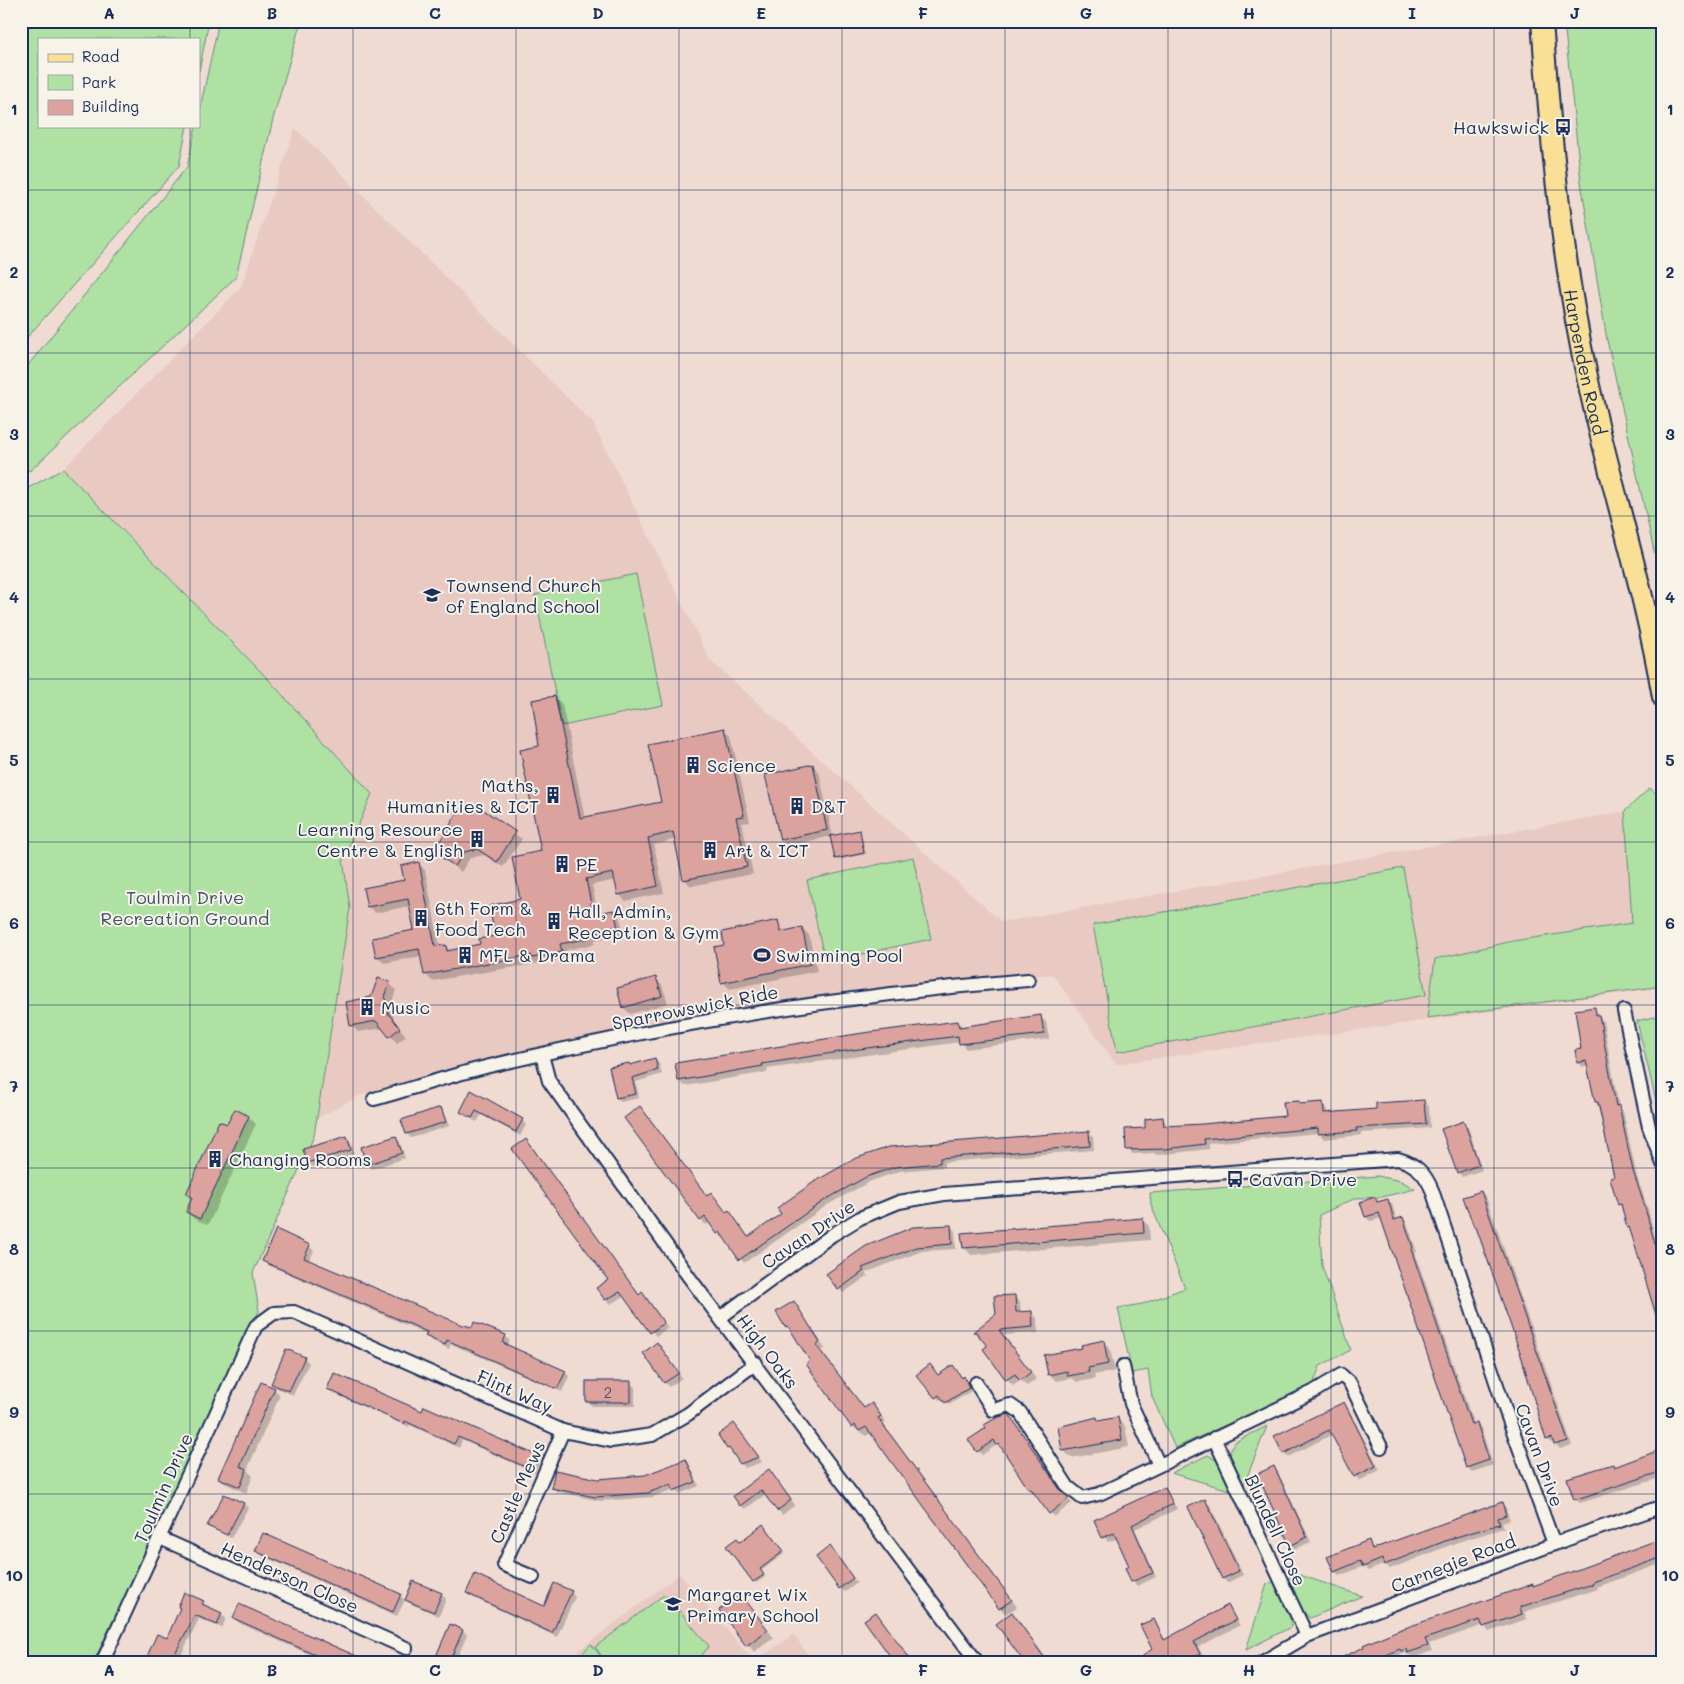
<svg xmlns="http://www.w3.org/2000/svg" width="1684" height="1684" font-family="Mali,sans-serif">
  <rect width="100%" height="100%" fill="#efdbd2"/>
  <filter id="ink" filterUnits="userSpaceOnUse"><feTurbulence type="fractalNoise" baseFrequency=".02" numOctaves="2"/><feDisplacementMap in="SourceGraphic" scale="10" xChannelSelector="R" yChannelSelector="G"/><feConvolveMatrix kernelMatrix="1 2 1 2 8 2 1 2 1" color-interpolation-filters="sRGB"/></filter>
  <g filter="url(#ink)">
    <!-- built -->
    <g fill="#e9cac2">
      <path d="M295,128L593,423L710,660L1002,922L1661,805L1663,987L1116,1064L1053,975H1015L721,1011L487,1060L361,1095L317,1118L350,908L343,860L372,794L268,679L63,469L241,287Z"/>
      <path d="M680,1574L754,1662L794,1634L813,1663H566L575,1653Z"/>
    </g>
    <!-- green -->
    <g fill="#afe1a2" stroke="#658880">
      <path d="M21,21H209L199,71V39H39V126H187L179,166L21,344Z"/>
      <path d="M219,21H301L273,119L236,277L31,470L21,472V374L187,167L196,126H199V113Z"/>
      <path d="M1564,21H1663V591L1607,340L1581,182Z"/>
      <path d="M63,469L268,679L372,794L343,860L350,908L314,1136L253,1273L259,1311L93,1663H21V492Z"/>
      <path d="M636,574L663,705L562,726L535,595Z"/>
      <path d="M1650,788L1663,800V986L1427,1018L1435,959L1513,941L1632,923L1625,811Z"/>
      <path d="M913,857L931,939L825,962L807,880Z"/>
      <path d="M1403,868L1426,995L1117,1052L1093,925Z"/>
      <path d="M1663,1015V1130L1637,1021Z"/>
      <path d="M1378,1176L1401,1181L1415,1189L1382,1197L1356,1198L1319,1215L1322,1266L1351,1350L1320,1366L1313,1385L1175,1448L1152,1397L1148,1370L1132,1373L1118,1308L1142,1304L1185,1288L1151,1205L1150,1193Z"/>
      <path d="M1267,1426L1243,1487C1237,1473 1223,1455 1235,1442Z"/>
      <path d="M1208,1455L1219,1462L1233,1491L1171,1473Z"/>
      <path d="M1297,1574L1362,1596L1310,1618L1303,1612L1287,1579Z"/>
      <path d="M1275,1581L1290,1613L1291,1627L1246,1650L1267,1584Z"/>
      <path d="M665,1594L709,1646L696,1663H607L595,1647Z"/>
      <path d="M591,1644L606,1663H573Z"/>
    </g>
    <!-- shadow -->
    <g fill="#0003">
      <path d="M555,697L562,704L585,819L662,803L725,729L731,736L750,822L742,823L753,874L691,886L685,880L676,839L654,845L664,893L625,901L619,894L616,880L592,885L598,914L614,911L620,918L624,934L595,940V944L566,950L568,958L432,981L425,974L422,956L384,963L378,957L374,939L415,931L410,906L375,913L368,906L406,881L419,864L425,870L440,947L445,946L451,952L482,945L496,937L522,900L542,852L540,747Z"/>
      <path d="M812,766L819,772L833,837L859,831L866,854L838,860L832,836L787,846L781,839Z"/>
      <path d="M477,807L522,839L503,867L484,855L470,858L461,872L434,852Z"/>
      <path d="M778,922L785,932L802,928L809,935L817,971L730,989L723,982L726,946Z"/>
      <path d="M655,978L662,985L668,1003L630,1014L623,1007Z"/>
      <path d="M389,983L396,990L391,1005L394,1021L406,1036L397,1043L384,1028L358,1032L351,1025L372,998Z"/>
      <path d="M1594,1008L1603,1021L1619,1107L1623,1111L1637,1177L1648,1209L1662,1264L1645,1267L1632,1231L1628,1227L1612,1179L1615,1178L1588,1066L1583,1067L1578,1062Z"/>
      <path d="M1040,1017L1046,1022L1049,1039L966,1049L960,1042L767,1069L768,1072L685,1086L679,1081L958,1022L963,1027Z"/>
      <path d="M655,1059L659,1064L662,1074L636,1082L639,1098L621,1102L617,1098L631,1066Z"/>
      <path d="M472,1092L522,1120L526,1125L520,1136L481,1115L477,1122L466,1116L462,1111Z"/>
      <path d="M1423,1101L1429,1106L1430,1128L1361,1133V1135L1324,1139L1319,1133L1209,1143V1149L1157,1155L1154,1153L1133,1154L1128,1149L1147,1129L1163,1119L1168,1127L1286,1117L1299,1103L1301,1105L1322,1103L1327,1108L1328,1114L1378,1110Z"/>
      <path d="M441,1109L445,1113L449,1126L411,1138L407,1134Z"/>
      <path d="M249,1117L256,1124L208,1225L194,1219L187,1212L193,1200L187,1194L228,1126Z"/>
      <path d="M626,1118L707,1197L726,1213L729,1211L749,1238L854,1161L1089,1133L1093,1137L1094,1150L944,1162V1167L900,1171L871,1181L829,1204L744,1263L724,1236L722,1238L719,1234L726,1230L710,1222L706,1225L701,1220Z"/>
      <path d="M1463,1123L1468,1127L1482,1170L1462,1177L1458,1172Z"/>
      <path d="M346,1137L351,1142L354,1154L313,1167L308,1163Z"/>
      <path d="M396,1138L400,1142L405,1158L372,1169L367,1164Z"/>
      <path d="M526,1141L640,1296L642,1294L647,1298L668,1328L656,1336L625,1296L610,1304L606,1300L610,1280Z"/>
      <path d="M1481,1192L1486,1197L1572,1445L1560,1449L1554,1442L1551,1443L1547,1439L1521,1352L1479,1231L1475,1227Z"/>
      <path d="M1375,1199L1379,1203L1387,1200L1392,1204L1397,1220L1403,1218L1407,1223L1417,1252L1415,1253L1474,1425L1477,1424L1481,1428L1493,1465L1472,1472L1467,1467L1382,1218L1370,1221L1366,1217L1361,1203Z"/>
      <path d="M1142,1219L1149,1226L1150,1240L971,1255L964,1247Z"/>
      <path d="M951,1226L955,1231L956,1249L922,1251L865,1273L868,1276L843,1293L828,1274Z"/>
      <path d="M309,1246L314,1251L308,1262L463,1326L505,1336L510,1341L507,1346L565,1372L569,1376L562,1392L451,1344L449,1349L431,1340L426,1336L427,1334L268,1265L264,1261Z"/>
      <path d="M1663,1282V1341L1648,1283Z"/>
      <path d="M1014,1296L1020,1302L1021,1313L1031,1312L1037,1318L1038,1333L1003,1335L1036,1379L1027,1386L1021,1380L1013,1385L1007,1379L988,1346L974,1332L997,1315Z"/>
      <path d="M794,1302L825,1349L821,1351L865,1409L872,1405L878,1411L886,1422L883,1424L1017,1607L1006,1614L1000,1608L872,1432L866,1436L853,1427L793,1332L786,1326Z"/>
      <path d="M1103,1342L1110,1349L1115,1371L1094,1375L1095,1379L1077,1382L1072,1378L1056,1381L1049,1374L1083,1349Z"/>
      <path d="M657,1344L682,1378L669,1387L665,1382Z"/>
      <path d="M304,1358L309,1363L293,1395L277,1388L272,1383Z"/>
      <path d="M938,1376L964,1378L971,1391L949,1405L943,1397L939,1400L936,1397Z"/>
      <path d="M630,1383L635,1387V1406H592L587,1401Z"/>
      <path d="M274,1389L280,1395L247,1470L253,1476L246,1493L226,1484L220,1478Z"/>
      <path d="M328,1389L423,1413L425,1407L535,1456L540,1461L535,1473L462,1440L459,1448L410,1425L409,1427L333,1393Z"/>
      <path d="M1344,1404L1348,1408L1380,1470L1359,1481L1333,1434L1288,1457L1284,1453Z"/>
      <path d="M1010,1417L1064,1496L1072,1503L1054,1517L1030,1489L998,1444L982,1455L970,1440L996,1419Z"/>
      <path d="M1097,1419L1100,1422L1118,1419L1125,1426L1129,1447L1071,1458L1064,1451Z"/>
      <path d="M738,1429L762,1462L745,1468L719,1436Z"/>
      <path d="M1663,1450V1477L1580,1503L1575,1499L1612,1465L1615,1468Z"/>
      <path d="M686,1460L690,1465L699,1486L679,1494L674,1489L653,1497L601,1501L557,1492L552,1487L645,1477Z"/>
      <path d="M1274,1468L1278,1472L1311,1542L1295,1549L1291,1545Z"/>
      <path d="M773,1475L795,1505L782,1515L766,1494L745,1509L741,1505Z"/>
      <path d="M1165,1488L1177,1509L1135,1529L1156,1577L1137,1586L1132,1581L1130,1567L1118,1538L1108,1542L1095,1521Z"/>
      <path d="M1205,1501L1210,1505L1243,1575L1227,1583L1223,1578Z"/>
      <path d="M1502,1503L1506,1508L1510,1520L1502,1522L1504,1528L1458,1542L1390,1569L1385,1564L1368,1571L1364,1566L1339,1576L1335,1571L1369,1542L1374,1549Z"/>
      <path d="M244,1504L248,1508L231,1538L208,1526Z"/>
      <path d="M765,1527L785,1553L761,1571L765,1577L756,1583L728,1546L740,1544Z"/>
      <path d="M1663,1539V1563L1597,1587L1598,1589L1524,1612L1527,1619L1489,1632L1484,1625L1429,1644L1432,1651L1414,1658L1405,1653L1382,1663H1332Z"/>
      <path d="M257,1551L400,1596L405,1600L397,1616L261,1555Z"/>
      <path d="M834,1552L857,1583L845,1592L840,1588Z"/>
      <path d="M414,1582L442,1594L446,1599L439,1616L411,1604L406,1600Z"/>
      <path d="M571,1592L575,1597L557,1637L472,1597L467,1593L544,1607Z"/>
      <path d="M741,1595L774,1638L754,1652L721,1610Z"/>
      <path d="M203,1602L207,1608L226,1618L222,1628L199,1619L177,1663H145Z"/>
      <path d="M1227,1607L1240,1625L1198,1647L1205,1659L1199,1663H1138L1154,1650L1153,1620L1166,1641Z"/>
      <path d="M1012,1614L1017,1619L1050,1663H1026Z"/>
      <path d="M234,1618L368,1663H329L239,1623Z"/>
      <path d="M463,1631L467,1635L455,1663H435Z"/>
    </g>
    <!-- building -->
    <g fill="#dca29e" stroke="#1b2f5e">
      <path d="M555,696L580,818L661,802L648,744L725,728L744,816L736,817L747,867L683,880L673,832L648,838L658,886L618,895L613,873L586,879L593,914L614,910L618,928L589,934V938L560,944L562,952L532,958L531,955L424,975L419,949L376,957L372,938L414,930L408,899L367,907L363,888L404,880L401,866L419,862L435,946L446,945L447,951L480,944L479,939L495,936L489,906L520,899L512,857L541,851L520,750L539,746L532,700Z"/>
      <path d="M813,764L827,830L780,840L765,775Z"/>
      <path d="M478,806L516,832L497,862L477,849L464,852L455,866L433,852L460,809Z"/>
      <path d="M860,830L864,853L835,859L830,836Z"/>
      <path d="M778,920L781,932L802,927L810,964L721,983L714,947L724,945L722,932Z"/>
      <path d="M656,977L662,996L622,1008L617,988Z"/>
      <path d="M378,978L390,982L385,997L388,1013L400,1028L389,1037L376,1021L350,1026L346,1002L371,997Z"/>
      <path d="M1595,1007L1596,1015H1599L1616,1106L1619,1105L1633,1171L1644,1204L1663,1273V1324L1659,1325L1632,1236L1629,1227L1627,1228L1621,1204L1618,1205L1610,1178L1614,1177L1598,1102H1595L1586,1061L1577,1063L1575,1050L1581,1049L1575,1010Z"/>
      <path d="M1041,1015L1044,1034L959,1044L958,1036L852,1050L762,1064L763,1066L678,1081L675,1063L863,1033L958,1021L959,1027Z"/>
      <path d="M655,1058L658,1070L632,1078L636,1094L616,1098L609,1067L629,1063L630,1065Z"/>
      <path d="M471,1090L523,1119L516,1132L476,1111L472,1118L460,1112Z"/>
      <path d="M1424,1100L1426,1124L1356,1128L1357,1131L1318,1134V1128L1204,1139L1205,1144L1166,1149L1126,1150L1125,1129L1145,1128V1119L1163,1117L1164,1126L1203,1124L1285,1116L1283,1102L1299,1101V1104L1323,1102L1324,1113L1376,1109V1103Z"/>
      <path d="M640,1106L707,1196L711,1192L726,1212L729,1210L748,1237L781,1214L777,1208L814,1182L854,1159L889,1147L1089,1131L1090,1146L940,1158V1163L895,1167L866,1177L825,1200L739,1260L720,1232L717,1234L705,1217L700,1221L624,1118Z"/>
      <path d="M441,1107L446,1122L406,1134L401,1120Z"/>
      <path d="M235,1109L249,1116L200,1219L186,1212L192,1197L186,1194L219,1121L227,1124Z"/>
      <path d="M1464,1121L1479,1165L1457,1173L1441,1129Z"/>
      <path d="M347,1136L351,1150L307,1163L303,1149Z"/>
      <path d="M396,1136L402,1153L366,1165L361,1147Z"/>
      <path d="M526,1139L639,1295L642,1292L664,1323L650,1333L620,1292L605,1300L596,1288L608,1280L512,1149Z"/>
      <path d="M1481,1191L1568,1441L1554,1445L1552,1438L1546,1440L1520,1352L1476,1227H1474L1463,1197Z"/>
      <path d="M1375,1197L1377,1202L1388,1199L1394,1220L1403,1217L1413,1248L1411,1249L1471,1424L1477,1423L1489,1460L1466,1468L1379,1213L1365,1217L1360,1202Z"/>
      <path d="M1143,1218L1144,1233L963,1248L961,1233Z"/>
      <path d="M951,1225L952,1244L917,1247L862,1268L864,1271L838,1290L826,1274L866,1246L913,1227Z"/>
      <path d="M276,1229L310,1245L304,1258L463,1325L472,1327L474,1322L506,1335L503,1343L566,1371L557,1389L447,1340L445,1345L425,1336L427,1332L412,1325L262,1261Z"/>
      <path d="M1015,1295L1016,1312L1032,1311L1033,1327L999,1330L1031,1372L1020,1381L1015,1374L1006,1380L983,1349L987,1346L976,1332H973L996,1314L994,1296Z"/>
      <path d="M794,1301L820,1342L816,1345L864,1408L872,1403L881,1416L878,1418L1012,1600L999,1609L866,1427L859,1431L855,1425L852,1428L806,1364L810,1361L788,1326L785,1327L776,1312Z"/>
      <path d="M1104,1340L1108,1364L1088,1368L1089,1372L1068,1376L1067,1371L1048,1375L1044,1355L1082,1348L1081,1345Z"/>
      <path d="M657,1342L679,1373L664,1383L643,1353Z"/>
      <path d="M286,1349L305,1357L289,1391L271,1384Z"/>
      <path d="M930,1364L938,1375L953,1365L962,1378L964,1376L969,1388L945,1403L939,1395L935,1398L916,1375Z"/>
      <path d="M334,1373L422,1411L424,1406L536,1455L530,1469L458,1437L454,1444L405,1421L404,1424L327,1389Z"/>
      <rect x="586" y="1381" width="45" height="21"/>
      <path d="M261,1382L275,1388L240,1466L247,1469L240,1487L218,1478Z"/>
      <path d="M1344,1402L1376,1466L1354,1477L1329,1430L1283,1454L1274,1436Z"/>
      <path d="M1009,1414L1061,1491L1069,1498L1049,1514L1031,1489L1029,1490L999,1444L997,1446L994,1440L977,1452L968,1440L986,1428L984,1425L996,1418Z"/>
      <path d="M1097,1417L1098,1421L1118,1417L1122,1440L1062,1451L1058,1427Z"/>
      <path d="M734,1423L759,1457L740,1464L729,1448L727,1449L718,1435Z"/>
      <path d="M1657,1451L1663,1471L1574,1500L1567,1478L1613,1464L1614,1467Z"/>
      <path d="M686,1459L696,1482L673,1491L671,1484L648,1493L595,1497L551,1488L555,1470L598,1479L645,1475Z"/>
      <path d="M1274,1466L1307,1537L1290,1546L1257,1474Z"/>
      <path d="M769,1469L791,1500L777,1511L761,1490L740,1506L733,1496Z"/>
      <path d="M1165,1487L1173,1504L1132,1525L1153,1573L1131,1582L1125,1568L1129,1566L1114,1533L1102,1538L1094,1520Z"/>
      <path d="M224,1494L244,1503L227,1535L207,1526Z"/>
      <path d="M1205,1499L1239,1571L1222,1579L1188,1507Z"/>
      <path d="M1502,1502L1506,1515L1498,1518L1500,1524L1453,1538L1384,1565L1382,1559L1363,1567L1360,1561L1334,1572L1327,1557L1369,1540L1372,1549Z"/>
      <path d="M763,1524L784,1551L760,1569L764,1575L753,1582L726,1546L737,1538L740,1542Z"/>
      <path d="M263,1533L401,1594L393,1612L255,1551Z"/>
      <path d="M1663,1538V1557L1593,1582V1584L1520,1607L1522,1614L1483,1627L1480,1620L1450,1630L1425,1639L1428,1646L1407,1653L1406,1649L1401,1651L1400,1649L1365,1663H1330L1364,1647L1363,1645L1396,1631L1533,1584V1586Z"/>
      <path d="M830,1546L853,1578L839,1589L816,1557Z"/>
      <path d="M475,1574L544,1606L554,1583L572,1591L552,1633L466,1593Z"/>
      <path d="M413,1581L442,1593L434,1612L405,1600Z"/>
      <path d="M184,1592L204,1601L202,1604L222,1613L217,1625L195,1615L170,1663H144L157,1634L167,1638L180,1608L178,1607Z"/>
      <path d="M741,1594L768,1630L746,1646L719,1610Z"/>
      <path d="M239,1604L372,1663H333L233,1618Z"/>
      <path d="M1228,1605L1236,1620L1194,1642L1200,1654L1186,1663H1134L1152,1649L1140,1625L1154,1619L1164,1640Z"/>
      <path d="M876,1612L913,1663H895L864,1620Z"/>
      <path d="M1012,1612L1048,1663H1025L996,1624Z"/>
      <path d="M450,1624L463,1630L449,1663H433Z"/>
    </g>
    <g fill="none" stroke-linecap="round" stroke-linejoin="round">
      <!-- street casing -->
      <g stroke="#1b2f5e" stroke-width="16">
        <g id="street">
          <path d="M1624,1011L1649,1127L1663,1164"/>
          <path d="M542,1055L549,1081L689,1277L978,1663"/>
          <path d="M374,1099C414,1088 454,1074 494,1065C670,1023 849,995 1028,980"/>
          <path d="M721,1317L832,1235L860,1218L899,1202L944,1194L1398,1159C1416,1164 1425,1173 1432,1190L1505,1409L1554,1544"/>
          <path d="M1123,1366L1131,1404L1159,1465"/>
          <path d="M976,1383L993,1410L1010,1405L1020,1412L1068,1487L1082,1498L1099,1494L1313,1392L1341,1375L1350,1383L1381,1447"/>
          <path d="M1214,1438L1307,1636"/>
          <path d="M160,1538L406,1648"/>
          <path d="M533,1577L504,1565L563,1431"/>
          <path d="M102,1663L256,1326L274,1313L294,1312L563,1431L611,1441L652,1435L688,1414L756,1363"/>
          <path d="M1261,1663L1307,1636L1565,1540L1663,1506"/>
        </g>
      </g>
      <!-- primary casing -->
      <g stroke="#1b2f5e" stroke-width="24">
        <g id="primary">
          <path id="s1" d="M1542,21C1551,142 1562,262 1588,381C1611,487 1645,590 1663,697"/>
        </g>
      </g>
      <!-- street -->
      <use href="#street" stroke="#f7f3e8" stroke-width="12"/>
      <!-- primary -->
      <use href="#primary" stroke="#fadf96" stroke-width="20"/>
    </g>
  </g>
  <!-- grid -->
  <path fill="none" stroke="#1b2f5e" stroke-width="1" stroke-opacity="0.55" d="M190,21V39M353,21V1663M516,21V1663M679,21V1663M842,21V1663M1005,21V1663M1168,21V1663M1331,21V1663M1494,21V1663M190,126V1663M21,190H1663M21,353H1663M21,516H1663M21,679H1663M21,842H1663M21,1005H1663M21,1168H1663M21,1331H1663M21,1494H1663"/>
  <!-- icons -->
  <defs>
    <g id="bus-bare" transform="scale(1.35)"><path d="M-5-6H5V4H4V6H2V4H-2V6H-4V4H-5ZM-3.5-4V0h7V-4ZM-3.5 1.2v1.5H-2V1.2ZM2 1.2v1.5H3.5V1.2Z" fill="#1b2f5e" stroke="#f7f3e8" stroke-width="2.5" paint-order="stroke"/></g>
    <g id="school-bare" transform="scale(1.35)"><path d="M0-5L7-2L0 1L-7-2ZM-4 1L0 2.5L4 1V4Q0 6-4 4Z" fill="#1b2f5e" stroke="#f7f3e8" stroke-width="2.5" paint-order="stroke"/></g>
    <g id="building-bare" transform="scale(1.35)"><path d="M-4-6H4V6H1V3H-1V6H-4ZM-2.5-4.3h1.7v1.8h-1.7ZM.8-4.3h1.7v1.8H.8ZM-2.5-1h1.7V.8h-1.7ZM.8-1h1.7V.8H.8Z" fill="#1b2f5e" stroke="#f7f3e8" stroke-width="2.5" paint-order="stroke"/></g>
    <g id="stadium-bare" transform="scale(1.35)"><path d="M0-5a6.5 5 0 1 0 0 10a6.5 5 0 1 0 0-10ZM-3.5-1.8h7v3.6h-7Z" fill="#1b2f5e" stroke="#f7f3e8" stroke-width="2.5" paint-order="stroke"/></g>
  </defs>
  <g fill-rule="evenodd">
    <use href="#bus-bare" x="1563" y="127"/>
    <use href="#school-bare" x="432" y="595"/>
    <use href="#building-bare" x="693" y="765"/>
    <use href="#building-bare" x="553" y="795"/>
    <use href="#building-bare" x="797" y="806"/>
    <use href="#building-bare" x="477" y="839"/>
    <use href="#building-bare" x="710" y="850"/>
    <use href="#building-bare" x="562" y="864"/>
    <use href="#building-bare" x="421" y="918"/>
    <use href="#building-bare" x="554" y="921"/>
    <use href="#building-bare" x="465" y="955"/>
    <use href="#stadium-bare" x="762" y="955"/>
    <use href="#building-bare" x="367" y="1007"/>
    <use href="#building-bare" x="215" y="1159"/>
    <use href="#bus-bare" x="1235" y="1179"/>
    <use href="#school-bare" x="673" y="1604"/>
  </g>
  <g text-anchor="middle" dominant-baseline="central" stroke-width="4" stroke-linejoin="round" paint-order="stroke">
    <!-- number labels -->
    <g font-size="15" fill="#4b4c6e">
      <text x="608" y="1392">2</text>
    </g>
    <!-- poi labels -->
    <g font-size="18" fill="#1b2f5e" stroke="#f7f3e8" text-anchor="start">
      <text x="1549" y="127" text-anchor="end">Hawkswick</text>
      <text x="446" y="585">Townsend Church<tspan x="446" dy="21">of England School</tspan></text>
      <text x="707" y="765">Science</text>
      <text x="539" y="785" text-anchor="end">Maths,<tspan x="539" dy="21">Humanities &amp; ICT</tspan></text>
      <text x="811" y="806">D&amp;T</text>
      <text x="463" y="829" text-anchor="end">Learning Resource<tspan x="463" dy="21">Centre &amp; English</tspan></text>
      <text x="724" y="850">Art &amp; ICT</text>
      <text x="576" y="864">PE</text>
      <text x="435" y="908">6th Form &amp;<tspan x="435" dy="21">Food Tech</tspan></text>
      <text x="568" y="911">Hall, Admin,<tspan x="568" dy="21">Reception &amp; Gym</tspan></text>
      <text x="479" y="955">MFL &amp; Drama</text>
      <text x="776" y="955">Swimming Pool</text>
      <text x="381" y="1007">Music</text>
      <text x="229" y="1159">Changing Rooms</text>
      <text x="1249" y="1179">Cavan Drive</text>
      <text x="687" y="1594">Margaret Wix<tspan x="687" dy="21">Primary School</tspan></text>
    </g>
    <!-- street labels -->
    <g font-size="18" fill="#1b2f5e" stroke="#f7f3e8">
      <text stroke="none"><textPath href="#s1" startOffset="344">Harpenden Road</textPath></text>
      <text transform="translate(695 1007) rotate(-11)">Sparrowswick Ride</text>
      <text transform="translate(808 1234) rotate(-34)">Cavan Drive</text>
      <text transform="translate(768 1351) rotate(53)">High Oaks</text>
      <text transform="translate(515 1391) rotate(24)">Flint Way</text>
      <text transform="translate(1540 1455) rotate(70)">Cavan Drive</text>
      <text transform="translate(163 1488) rotate(-66)">Toulmin Drive</text>
      <text transform="translate(517 1492) rotate(-66)">Castle Mews</text>
      <text transform="translate(1276 1530) rotate(65)">Blundell Close</text>
      <text transform="translate(1453 1563) rotate(-21)">Carnegie Road</text>
      <text transform="translate(290 1577) rotate(24)">Henderson Close</text>
    </g>
    <!-- park labels -->
    <g font-size="18" fill="#39536c" stroke="#f7f3e8">
      <text x="185" y="897">Toulmin Drive<tspan x="185" dy="21">Recreation Ground</tspan></text>
    </g>
  </g>
  <!-- margin -->
  <rect width="1684" height="1684" fill="none" stroke="#f7f3e8" stroke-width="55"/>
  <!-- legend -->
  <rect x="38" y="38" width="162" height="90" fill="#f7f3e8" stroke="#9fa5b1"/>
  <rect x="48" y="54" width="25" height="8" fill="#fadf96" stroke="#9fa5b1"/>
  <text x="82" y="62" font-size="15" fill="#1b2f5e">Road</text>
  <rect x="48" y="75" width="25" height="15" fill="#afe1a2" stroke="#9fa5b1"/>
  <text x="82" y="88" font-size="15" fill="#1b2f5e">Park</text>
  <rect x="48" y="100" width="25" height="15" fill="#dca29e" stroke="#9fa5b1"/>
  <text x="82" y="112" font-size="15" fill="#1b2f5e">Building</text>
  <rect x="28" y="28" width="1628" height="1628" fill="none" stroke="#1b2f5e" stroke-width="2"/>
  <g font-size="16" text-anchor="middle" font-weight="bold" fill="#1b2f5e">
    <text x="109" y="19">A</text>
    <text x="272" y="19">B</text>
    <text x="435" y="19">C</text>
    <text x="598" y="19">D</text>
    <text x="761" y="19">E</text>
    <text x="923" y="19">F</text>
    <text x="1086" y="19">G</text>
    <text x="1249" y="19">H</text>
    <text x="1412" y="19">I</text>
    <text x="1575" y="19">J</text>
    <text x="14" y="115">1</text>
    <text x="1670" y="115">1</text>
    <text x="14" y="278">2</text>
    <text x="1670" y="278">2</text>
    <text x="14" y="440">3</text>
    <text x="1670" y="440">3</text>
    <text x="14" y="603">4</text>
    <text x="1670" y="603">4</text>
    <text x="14" y="766">5</text>
    <text x="1670" y="766">5</text>
    <text x="14" y="929">6</text>
    <text x="1670" y="929">6</text>
    <text x="14" y="1092">7</text>
    <text x="1670" y="1092">7</text>
    <text x="14" y="1255">8</text>
    <text x="1670" y="1255">8</text>
    <text x="14" y="1418">9</text>
    <text x="1670" y="1418">9</text>
    <text x="14" y="1581">10</text>
    <text x="1670" y="1581">10</text>
    <text x="109" y="1676">A</text>
    <text x="272" y="1676">B</text>
    <text x="435" y="1676">C</text>
    <text x="598" y="1676">D</text>
    <text x="761" y="1676">E</text>
    <text x="923" y="1676">F</text>
    <text x="1086" y="1676">G</text>
    <text x="1249" y="1676">H</text>
    <text x="1412" y="1676">I</text>
    <text x="1575" y="1676">J</text>
  </g>
</svg>
